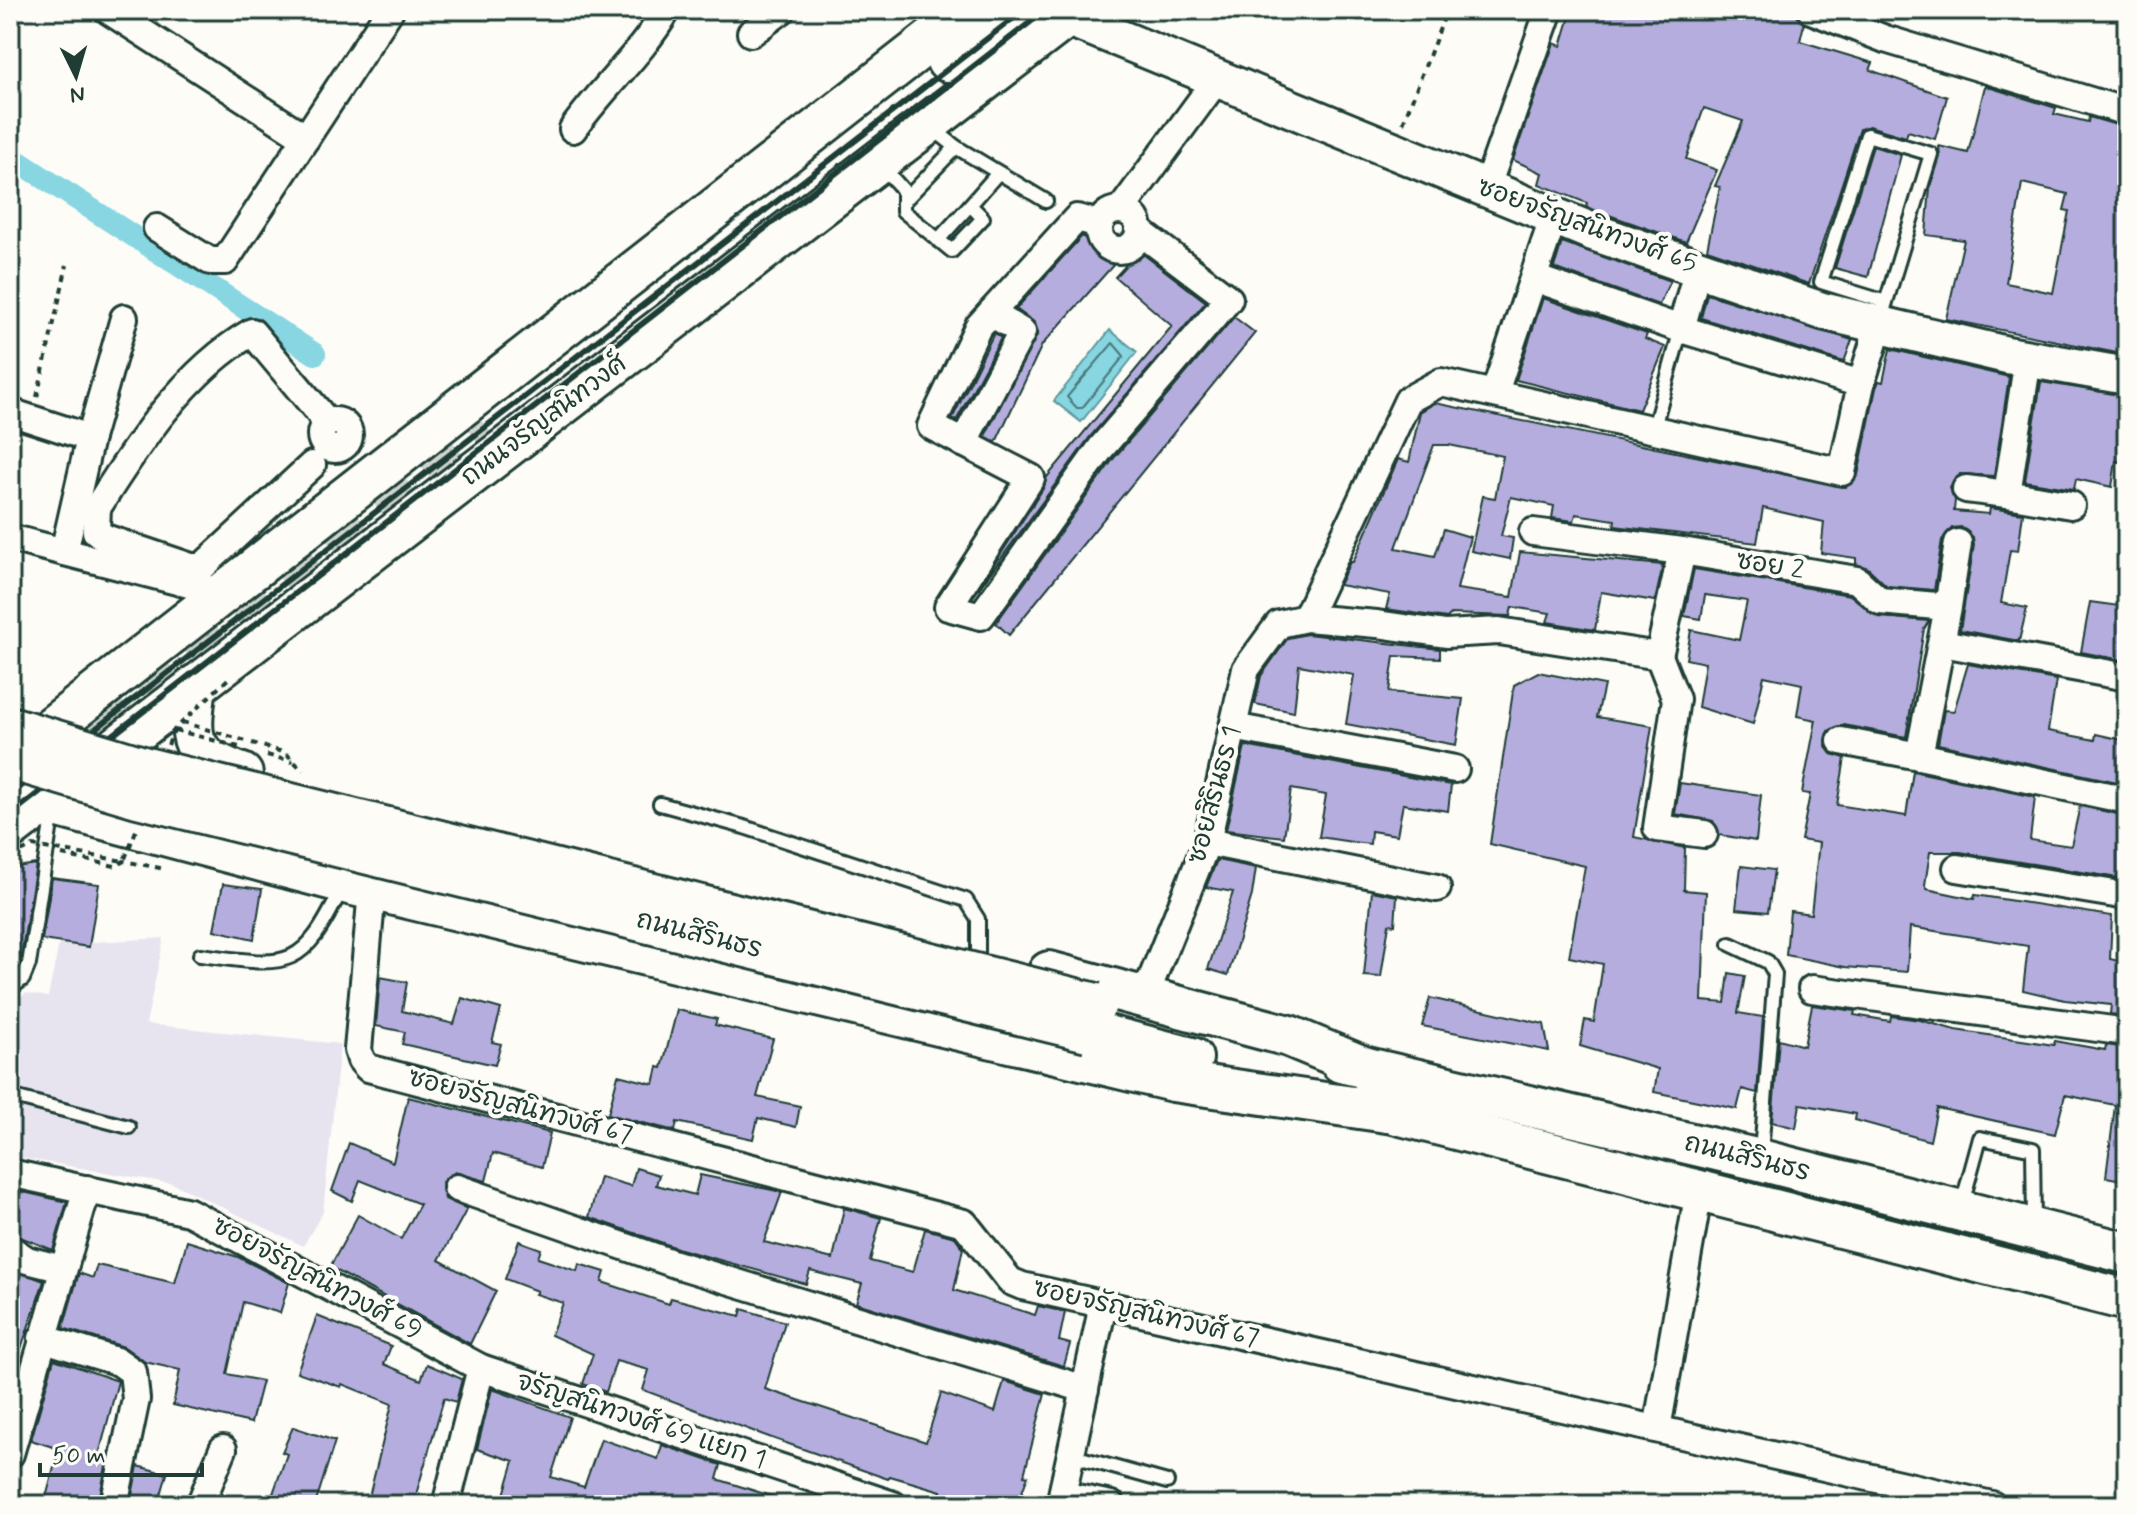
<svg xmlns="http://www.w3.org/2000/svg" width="2137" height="1515" font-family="Mynerve,'Playpen Sans Thai',sans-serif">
  <rect width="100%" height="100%" fill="#fdfcf7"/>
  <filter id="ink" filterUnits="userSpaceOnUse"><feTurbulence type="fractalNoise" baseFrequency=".0125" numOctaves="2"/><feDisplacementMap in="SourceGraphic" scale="16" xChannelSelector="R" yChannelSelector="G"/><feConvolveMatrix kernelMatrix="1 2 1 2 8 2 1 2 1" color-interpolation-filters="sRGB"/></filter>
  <g filter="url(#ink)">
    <!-- built -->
    <path fill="#e7e4f0" d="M164,938L146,1024L340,1044L323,1212L303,1246L174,1184L10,1156V1006L26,993L48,997L59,944Z"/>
    <!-- water -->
    <path fill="#87d6e2" stroke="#5d999c" stroke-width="2" d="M1110,330L1137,352L1081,422L1054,401Z"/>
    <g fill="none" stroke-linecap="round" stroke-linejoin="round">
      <!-- shore -->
      <path stroke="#497a7a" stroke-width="2" d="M1113,343L1124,356L1082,408H1077L1067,397Z"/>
      <!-- canal -->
      <path stroke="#87d6e2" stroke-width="22" d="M10,156L315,354"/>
    </g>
    <!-- building -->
    <g fill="#b5adde" stroke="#1f3d34" stroke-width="2" fill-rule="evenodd">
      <path d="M1572,10H1638L1653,15L1655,10H1795L1804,24L1800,41L1873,63L1870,70L1947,97L1935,139L1908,131L1906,137L1869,126L1860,129L1809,284L1707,249L1720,187L1715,186L1743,121L1704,108L1686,159L1717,170L1686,242L1586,207L1587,203L1539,184L1542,173L1513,160L1554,43L1561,46Z"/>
      <path d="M1985,86L2056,108L2054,114L2088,122L2089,117L2127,128V355L1946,319L1964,240L1926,235L1930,188L1940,157L1939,146L1968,153ZM2022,183L2068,194L2064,210L2069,211L2053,293L2006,283Z"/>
      <path d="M1873,146L1901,155L1868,277L1835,268Z"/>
      <path d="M1082,236L1115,263L1042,345L996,442L985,436L1038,333L1035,323L1016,309Z"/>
      <path d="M1562,242L1670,281L1659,305L1554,268Z"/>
      <path d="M1139,251L1206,302L1089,438L973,597L1044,487L1047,477L1172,326L1115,277Z"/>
      <path d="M1707,294L1852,340L1844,362L1701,318Z"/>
      <path d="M1543,298L1647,334L1645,339L1665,347L1639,410L1516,380Z"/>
      <path d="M1234,317L1255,333L1009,635L996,623L1114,458Z"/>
      <path d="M994,333L1001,338L956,421L952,419Z"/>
      <path d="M1890,349L2009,377L1994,476L1960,474L1950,488L1955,500L1954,511L1989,514L1990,508L2023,513L2018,551L2010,550L2001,603L2027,608L2019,641L1960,630L1974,545L1973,537L1961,527L1952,528L1942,540L1934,590L1887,586L1868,568L1856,564V558L1821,553L1824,522L1763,508L1757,543L1614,526L1615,520L1576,514L1574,521L1552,518L1554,506L1511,497L1501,536L1513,538L1510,559L1471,551L1483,496L1495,498L1503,456L1449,445H1434L1396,548L1435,556L1444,529L1470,537L1457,589L1512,597L1520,552L1663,565L1655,601L1601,592L1595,630L1547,622L1550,613L1512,607L1510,616L1451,614L1447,618L1386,609L1390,594L1339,585L1350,562H1353L1398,459L1409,462L1420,412L1435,403L1846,487L1858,475L1876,388L1879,381L1883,382Z"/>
      <path d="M2041,382L2127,396V463L2116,461L2112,487L2076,479L2074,489L2025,481Z"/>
      <path d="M1694,569L1850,595L1878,617L1929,621L1924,629L1906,737L1844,725L1828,731L1826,747L1831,754L1845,758L1837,805L1906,816L1913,771L2035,797L2030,840L2071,846L2080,806L2127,816L2124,879L1960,852H1930L1925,885L1927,889L1974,899L1975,895L2112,916L2110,959L2127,963V1016L2110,1014L2111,1005L2065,1000L2023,990L2028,946L1910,927L1907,972L1845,967L1786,955L1790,911L1811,914L1819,843L1801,840L1810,794L1802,793L1816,720L1797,716L1802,684L1764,676L1753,724L1698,707L1705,663L1686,659L1691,630L1739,640L1747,601L1705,595L1701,619L1684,616Z"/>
      <path d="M2090,602L2127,607V661L2081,652Z"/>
      <path d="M1307,634L1440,649V658L1394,656L1389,692L1463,699L1456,745L1346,724L1354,675L1299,665L1294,712L1255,704L1261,676L1288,638Z"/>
      <path d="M1968,664L2056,680L2048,731L2095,740L2096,734L2127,741V784L1938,744L1944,710L1954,711Z"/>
      <path d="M1538,672L1604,685L1597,717L1652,726L1634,837L1685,848L1684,890L1706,892L1702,1001L1725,1003L1729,973L1745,976L1738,1013L1763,1017L1757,1093L1742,1089L1737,1109L1654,1092L1658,1069L1580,1046L1585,1020L1594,1022L1603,964L1569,957L1585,866L1490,844L1514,685Z"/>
      <path d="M1245,746L1451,785L1448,811L1403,804L1397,835L1371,831L1370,844L1352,842L1319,837L1326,795L1291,789L1284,837L1226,830Z"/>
      <path d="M1680,783L1761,795L1756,841L1720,835L1713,821L1675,814Z"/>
      <path d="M1217,860L1256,868L1252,895L1228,975L1208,969L1233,892L1206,887Z"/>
      <path d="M36,864L20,962L17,969L10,968V868Z"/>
      <path d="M1741,866L1774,870L1768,912L1736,909Z"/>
      <path d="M52,878L99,884L89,947L42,940Z"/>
      <path d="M223,884L262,889L254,939L214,930Z"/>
      <path d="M1372,891L1397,896L1395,925L1389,924L1381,977L1364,976Z"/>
      <path d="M380,977L407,982L402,1011L454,1024L462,998L501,1009L492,1042L501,1044L495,1065L402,1044L405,1032L376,1026Z"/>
      <path d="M1430,998L1544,1024L1549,1051L1422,1026Z"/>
      <path d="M1812,1005L1855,1011L1854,1015L1890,1021L1891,1016L1920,1020L1955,1030L2054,1045V1041L2105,1050L2106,1045L2127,1048V1181L2106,1177L2115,1105L2065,1095L2055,1134L1937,1108L1930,1141L1855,1120L1856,1114L1800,1104L1796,1128L1772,1122L1779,1039L1804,1046Z"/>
      <path d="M677,1010L717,1019L715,1025L773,1039L757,1097L800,1106L796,1127L758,1118L753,1139L677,1122L675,1131L608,1114L618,1075L654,1084L658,1067L662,1068Z"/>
      <path d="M408,1097L550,1133L542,1167L493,1153L486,1181L455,1172L442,1182L445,1199L467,1209L439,1260L496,1291L470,1344L330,1267L358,1215L401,1239L420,1204L360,1180L352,1201L332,1191L349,1143L393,1162Z"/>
      <path d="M636,1168L659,1175L656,1185L695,1195L700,1175L782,1192L764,1242L833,1259L844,1208L881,1218L870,1261L913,1272L925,1229L955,1237L963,1248L954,1290L1035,1315L1038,1306L1065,1312L1059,1341L1070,1344L1064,1366L856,1303L862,1284L810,1271L806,1284L680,1249L589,1217L600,1177L631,1186Z"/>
      <path d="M10,1189L67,1202L53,1250L10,1233Z"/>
      <path d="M187,1241L238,1257L289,1283L280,1313L243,1302L227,1374L262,1381L251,1423L173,1405L180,1370L145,1362L124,1347L63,1328L79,1273L93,1278L97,1265L175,1283Z"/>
      <path d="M519,1241L541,1249L538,1258L577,1271L579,1264L605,1272L602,1282L669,1304L671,1298L740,1316L742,1309L785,1322L765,1389L926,1442L941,1393L995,1412L1004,1381L1045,1394L1024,1475L1028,1476L1017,1505H972L940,1494L941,1491L890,1476L888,1479L769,1437L643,1390L649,1370L616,1361L606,1392L583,1384L593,1354L551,1335L563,1303L535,1294L537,1291L505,1279Z"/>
      <path d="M10,1268L44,1281L15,1366L10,1365Z"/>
      <path d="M317,1316L391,1346L384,1364L421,1380L427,1364L462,1379L456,1402L444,1398L413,1505H367L392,1404L342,1384L341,1387L297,1372Z"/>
      <path d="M54,1359L118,1381L99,1455L108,1457L98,1505H44L59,1449L31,1440Z"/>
      <path d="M492,1389L570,1417L551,1477L584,1487L601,1439L658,1459L662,1445L721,1465L717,1479L787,1501L786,1505H501L514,1461L477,1449Z"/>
      <path d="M293,1427L335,1441L315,1505H269L287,1454L282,1452Z"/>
      <path d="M138,1466L167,1474L158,1505H130Z"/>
    </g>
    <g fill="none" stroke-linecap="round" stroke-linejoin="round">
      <!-- primary-tunnel -->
      <path stroke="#d1d6d0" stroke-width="40" stroke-dasharray="40 20" stroke-linecap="butt" d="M42,761L482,421"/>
      <!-- lane casing -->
      <g stroke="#1f3d34" stroke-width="18">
        <g id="lane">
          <path d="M931,127L956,147L1046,201"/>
          <path d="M881,165L903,190V211L952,251L983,218L970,205L998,173"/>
          <path d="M905,200L956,147"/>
          <path d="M938,240L970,205"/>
          <path d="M1880,322L1931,154L1867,135L1821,282L1886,302"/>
          <path d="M1653,431L1681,329"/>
          <path d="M660,804L744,827L966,900L978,919V955"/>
          <path d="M1730,944L1768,962L1775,974L1761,1153"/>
          <path d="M200,955C287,966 301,973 341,890"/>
          <path d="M10,989L23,979L29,964L53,811"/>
          <path d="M10,1096L129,1127"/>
          <path d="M1962,1204L1980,1138L2033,1149L2034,1224"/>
          <path d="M1070,1455L1167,1482"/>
        </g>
      </g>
      <!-- street casing -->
      <g stroke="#1f3d34" stroke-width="32">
        <g id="street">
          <path d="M108,10L306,138"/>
          <path d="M1811,10L1885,39L2127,112"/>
          <path d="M751,33L782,10"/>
          <path d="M573,129C603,87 641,54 667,10"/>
          <path d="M1486,189L1549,10"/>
          <path d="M1121,210L1217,79"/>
          <circle cx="1119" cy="230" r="20"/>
          <path d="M1099,224L1077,218L978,327L931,426L1031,478L948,607L981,616L1101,448L1229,299L1139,231"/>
          <path d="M157,228L210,261H225L390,10"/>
          <path d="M1534,278L1681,329L1861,384"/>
          <path d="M1681,329L1698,268"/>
          <path d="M1495,392L1554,216"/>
          <path d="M10,412L90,438"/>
          <circle cx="335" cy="435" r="14"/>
          <path d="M963,443L1022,332L991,313"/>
          <path d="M312,465L202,567H191L105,538L96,531L97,508C138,443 185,371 252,332L328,423"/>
          <path d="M1966,489L2007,494L2028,359"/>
          <path d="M2007,494L2071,505"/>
          <path d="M1533,532L1682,551"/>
          <path d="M10,538L208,589"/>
          <path d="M64,552L90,438L124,318"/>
          <path d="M1948,607L1958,543"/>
          <path d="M1306,618L1408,400L1441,382L1842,472L1861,384L1879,326"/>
          <path d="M1942,643L2127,677"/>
          <path d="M1659,656L1676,699L1657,828L1704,834"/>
          <path d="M1233,727L1455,769"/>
          <path d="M1841,741L1919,756"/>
          <path d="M1207,842L1437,888"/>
          <path d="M1957,868L2127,896"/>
          <path d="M372,890L358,1050L361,1060L368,1068L964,1223L1010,1281L1022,1286L1992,1505"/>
          <path d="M1812,989L2127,1032"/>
          <path d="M1145,996L1207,842L1246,669L1279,624L1306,618L1377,624L1446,634L1499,631L1659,656L1682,551L1857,580L1880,601L1948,607L1919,756L2127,800"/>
          <path d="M10,1173L189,1212L481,1368L893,1505"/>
          <path d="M457,1188L675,1264L1085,1389"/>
          <path d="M10,1249L27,1260L63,1269"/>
          <path d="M1103,1305L1062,1495L1111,1505"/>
          <path d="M42,1338L119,1362L133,1372L136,1399L114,1505"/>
          <path d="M1657,1429L1699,1191"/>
          <path d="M10,1454L87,1189"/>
          <path d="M200,1505L223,1449"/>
          <path d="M446,1505L481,1368"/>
        </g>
      </g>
      <!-- secondary casing -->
      <g stroke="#1f3d34" stroke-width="42">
        <path id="secondary" d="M1067,17L1593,232L1822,311L2007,355L2127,376"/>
      </g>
      <!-- primary casing -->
      <g stroke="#1f3d34" stroke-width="46">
        <g id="primary">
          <path d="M947,61L1013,10"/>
          <path d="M196,685C189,739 186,754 242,774"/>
          <path d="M16,755L969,10"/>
          <path d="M10,794L345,883L1173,1081L1387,1112"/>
          <path d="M10,829L1076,10"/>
          <path d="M1049,972L1289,1036L1366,1068"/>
          <path d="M1088,1031L1192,1058"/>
          <path d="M1341,1062L1760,1160L2127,1253"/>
          <path d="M1362,1105L2127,1300"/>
        </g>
      </g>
      <!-- path -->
      <g stroke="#1f3d34" stroke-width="4" stroke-dasharray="6 6" stroke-linecap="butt">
        <path d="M1403,123L1447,10"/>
        <path d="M37,397L67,265"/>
        <path d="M10,686H11"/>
        <path d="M252,743L286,753L303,771"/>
        <path d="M267,755L293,762"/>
        <path d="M62,855L115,866L124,861L165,869"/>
      </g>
      <!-- lane -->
      <use href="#lane" stroke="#fdfcf7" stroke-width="12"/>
      <!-- street -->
      <use href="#street" stroke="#fdfcf7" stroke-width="26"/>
      <!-- secondary -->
      <use href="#secondary" stroke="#fdfcf7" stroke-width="36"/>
      <!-- primary -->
      <use href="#primary" stroke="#fdfcf7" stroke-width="40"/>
      <!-- rail -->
      <g stroke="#1f3d34" stroke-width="6">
        <path d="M10,795L1024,10"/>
        <path d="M10,815L1046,10"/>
      </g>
      <!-- primary-bridge casing -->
      <g stroke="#1f3d34" stroke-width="46" stroke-linecap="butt">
        <g id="primary-bridge">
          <path d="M10,727L146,768L1096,1004"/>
          <path d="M10,759L138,797L1088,1031"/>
        </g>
      </g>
      <!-- path-bridge -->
      <g stroke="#1f3d34" stroke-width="4" stroke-dasharray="6 6" stroke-linecap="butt">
        <path d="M182,722L246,741"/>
        <path d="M175,730L243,748"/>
        <path d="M168,745L174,730L231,676"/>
        <path d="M10,846L23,851L33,846L124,861L137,828"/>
      </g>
      <!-- primary-bridge -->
      <use href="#primary-bridge" stroke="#fdfcf7" stroke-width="40"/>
    </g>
  </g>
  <g text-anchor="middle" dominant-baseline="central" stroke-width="8" stroke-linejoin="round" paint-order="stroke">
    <!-- street labels -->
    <g font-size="26" fill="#1f3d34" stroke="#fdfcf7">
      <text transform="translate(1587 226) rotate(20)">ซอยจรัญสนิทวงศ์ 65</text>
      <text transform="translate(544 421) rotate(-37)">ถนนจรัญสนิทวงศ์</text>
      <text transform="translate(1770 566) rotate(9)">ซอย 2</text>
      <text transform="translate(1215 795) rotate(-75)">ซอยสิรินธร 1</text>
      <text transform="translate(699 935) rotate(14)">ถนนสิรินธร</text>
      <text transform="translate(520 1107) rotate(15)">ซอยจรัญสนิทวงศ์ 67</text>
      <text transform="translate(1747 1158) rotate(14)">ถนนสิรินธร</text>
      <text transform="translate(317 1279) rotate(28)">ซอยจรัญสนิทวงศ์ 69</text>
      <text transform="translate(1146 1314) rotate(13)">ซอยจรัญสนิทวงศ์ 67</text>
      <text transform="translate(641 1421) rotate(18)">จรัญสนิทวงศ์ 69 แยก 1</text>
    </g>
  </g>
  <!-- margin -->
  <rect width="2137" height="1515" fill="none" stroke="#fdfcf7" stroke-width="40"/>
  <rect x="20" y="20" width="2097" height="1475" fill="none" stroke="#1f3d34" stroke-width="3" filter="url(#ink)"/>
  <!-- north arrow -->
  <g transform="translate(76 76) rotate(175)" stroke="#fdfcf7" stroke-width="6" paint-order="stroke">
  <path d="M0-6L14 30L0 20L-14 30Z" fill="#1f3d34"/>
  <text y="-12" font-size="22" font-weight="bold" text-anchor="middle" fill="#1f3d34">N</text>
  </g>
  <!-- scale -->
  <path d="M40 1463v12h162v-12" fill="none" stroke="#1f3d34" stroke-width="4"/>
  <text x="52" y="1463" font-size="24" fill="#1f3d34" stroke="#fdfcf7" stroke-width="6" paint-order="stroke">50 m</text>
</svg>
